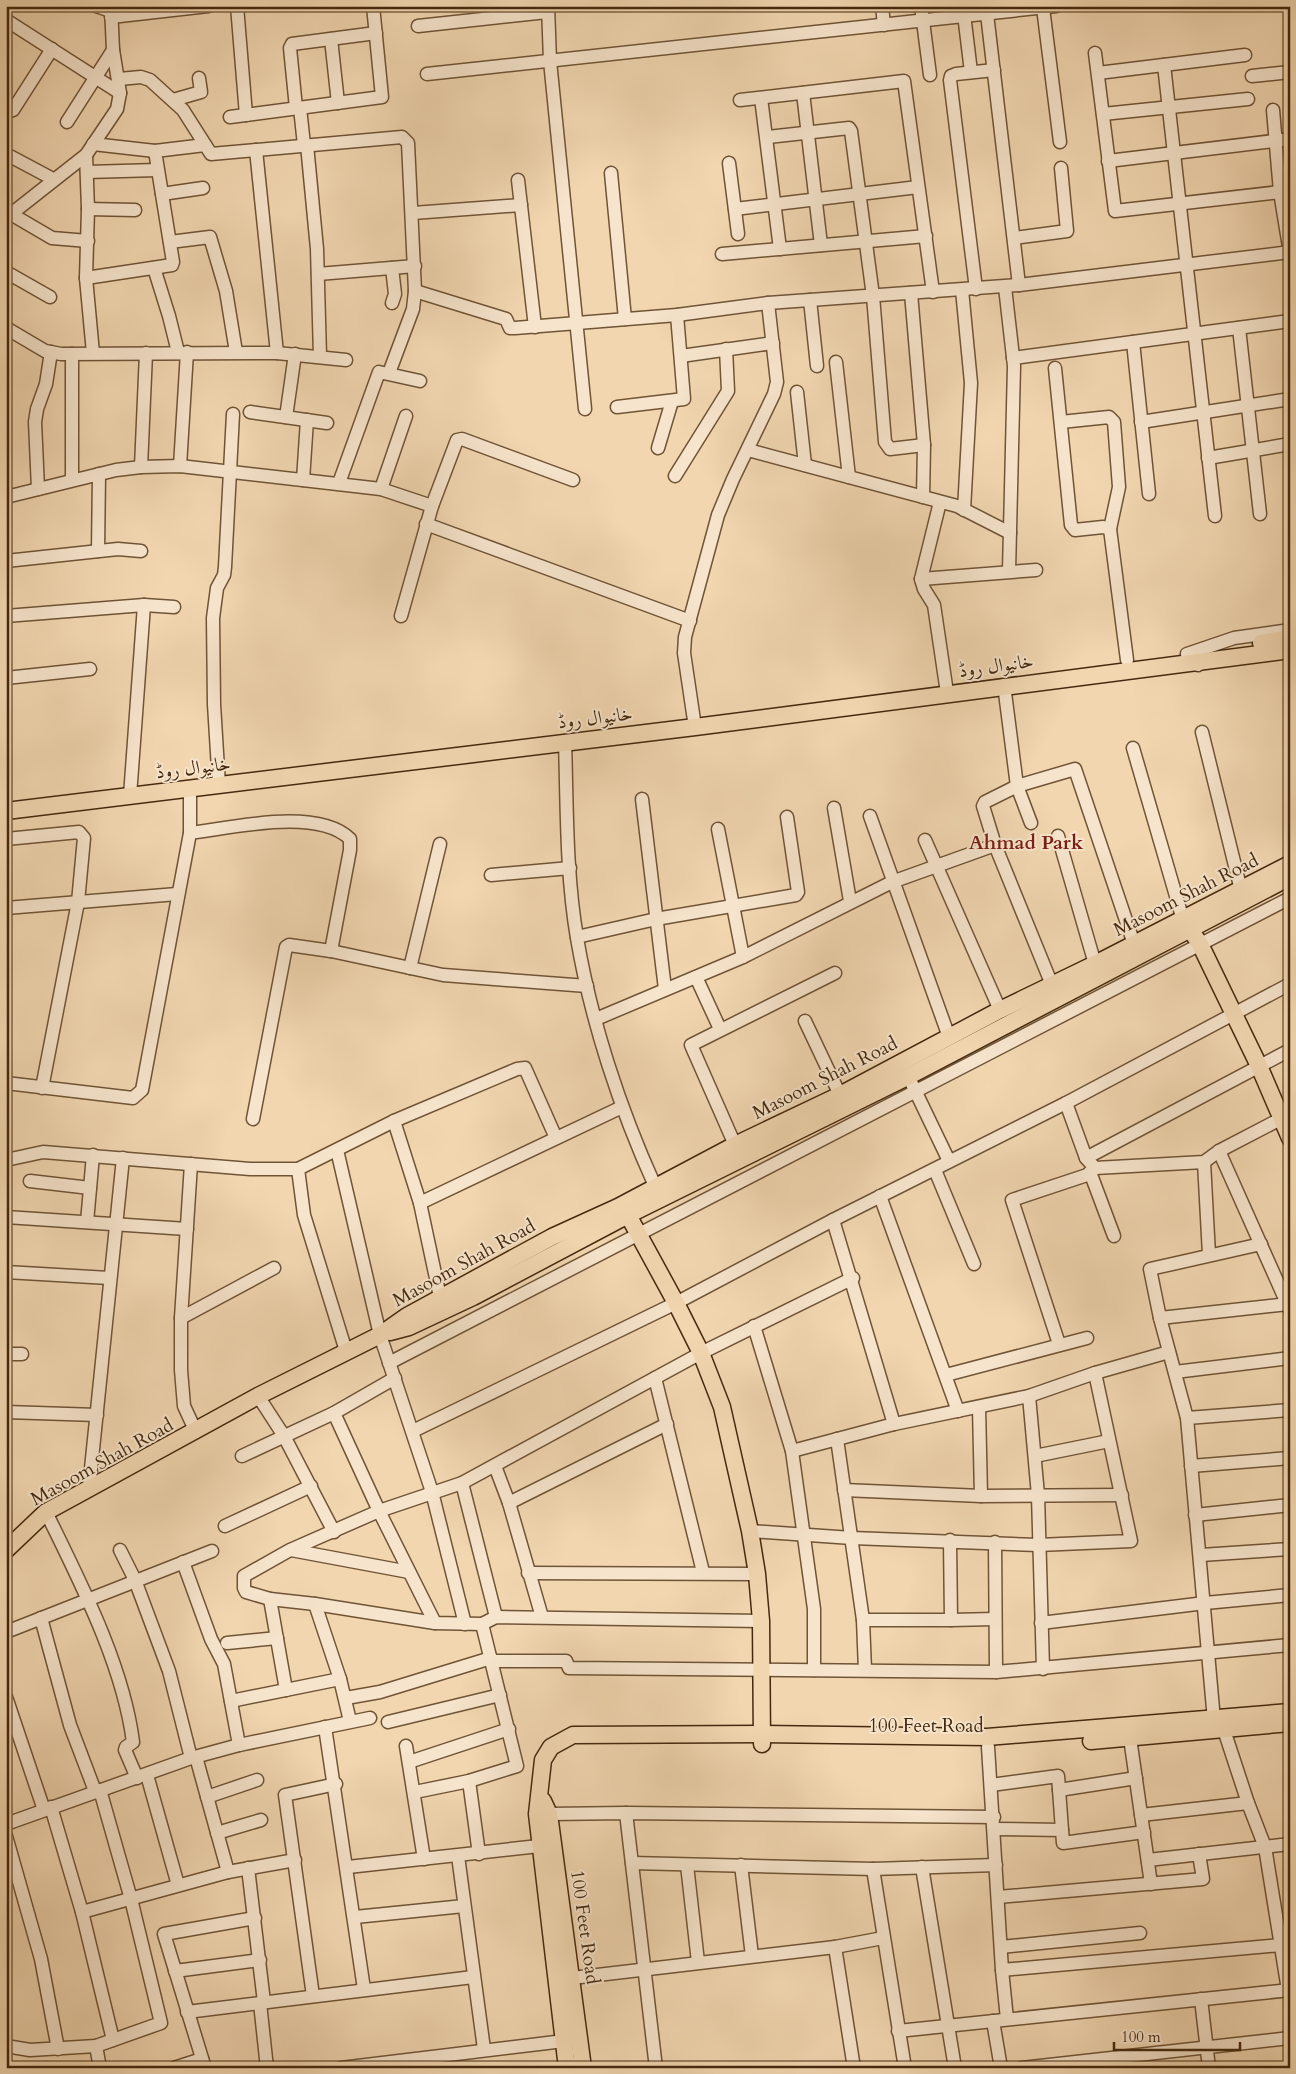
<svg xmlns="http://www.w3.org/2000/svg" width="1296" height="2074" font-family="Cardo,Amiri,serif">
  <rect width="100%" height="100%" fill="#f1d6b0"/>
  <filter id="stains"><feTurbulence type="fractalNoise" baseFrequency=".004" numOctaves="4"/><feColorMatrix values="0 0 0 0 .2 0 0 0 0 .09 0 0 0 0 .02 0 0 0 .5 -.17"/></filter>
  <radialGradient id="worn" r=".72"><stop offset=".6" stop-color="#630" stop-opacity="0"/><stop offset="1" stop-color="#630" stop-opacity=".3"/></radialGradient>
  <g fill="none" stroke-linecap="round" stroke-linejoin="round">
    <!-- minor casing -->
    <g stroke="#705436" stroke-width="15">
      <g id="minor">
        <path d="M96,6L111,11"/>
        <path d="M237,6L246,115"/>
        <path d="M548,6L550,61L585,409"/>
        <path d="M882,6L884,25"/>
        <path d="M921,6L930,75"/>
        <path d="M963,6L971,72"/>
        <path d="M1043,8L1060,142"/>
        <path d="M987,14L1019,285"/>
        <path d="M111,17L208,6"/>
        <path d="M6,20L120,93"/>
        <path d="M418,26L547,12"/>
        <path d="M331,39L338,103"/>
        <path d="M1095,53L1115,211L1280,192"/>
        <path d="M1164,65L1215,516"/>
        <path d="M1098,73L1245,55"/>
        <path d="M427,74L1056,6"/>
        <path d="M1252,76L1290,72"/>
        <path d="M119,79L141,77L150,80L183,110L211,154L402,137L408,143L415,291L413,309L389,373"/>
        <path d="M803,93L821,245"/>
        <path d="M761,98L780,249"/>
        <path d="M173,100L201,92L199,78"/>
        <path d="M740,100L904,81L933,292"/>
        <path d="M296,108L290,48L292,44L376,33"/>
        <path d="M300,108L304,145"/>
        <path d="M1273,110L1280,192L1290,253"/>
        <path d="M6,112L13,110L52,49"/>
        <path d="M1103,114L1248,99"/>
        <path d="M230,117L382,97L373,6"/>
        <path d="M67,122L113,50"/>
        <path d="M768,137L849,128L851,131L873,296L885,442L890,449L924,445"/>
        <path d="M93,144L155,151"/>
        <path d="M307,145L317,249L320,356"/>
        <path d="M256,150L277,353"/>
        <path d="M6,154L53,179"/>
        <path d="M86,155L88,209L86,278L93,353"/>
        <path d="M1108,161L1290,139"/>
        <path d="M729,163L738,234"/>
        <path d="M87,172L157,170"/>
        <path d="M611,173L625,319"/>
        <path d="M518,180L535,327"/>
        <path d="M162,194L203,188"/>
        <path d="M88,209L135,210"/>
        <path d="M735,209L918,187"/>
        <path d="M413,213L521,205"/>
        <path d="M11,214L52,238L88,241"/>
        <path d="M6,218L86,155L117,109L120,93L113,50L111,6"/>
        <path d="M1014,238L1067,231L1061,168"/>
        <path d="M170,242L210,237L226,291L236,352"/>
        <path d="M722,254L926,236"/>
        <path d="M154,268L169,316L178,352"/>
        <path d="M6,272L50,297"/>
        <path d="M318,274L415,266"/>
        <path d="M86,278L172,265L173,262L155,151L205,145"/>
        <path d="M1005,287L1014,366L1009,571"/>
        <path d="M976,289L950,80L951,76L956,74L994,70"/>
        <path d="M962,290L971,383L964,510"/>
        <path d="M415,291L506,319L510,328H515L677,315L768,303L1019,285L1290,252"/>
        <path d="M911,293L924,445L923,497"/>
        <path d="M810,300L817,366"/>
        <path d="M392,303L395,294L392,268"/>
        <path d="M6,328L45,351L61,354L277,353L346,360"/>
        <path d="M1239,328L1260,514"/>
        <path d="M1133,342L1149,494"/>
        <path d="M72,354V480"/>
        <path d="M681,356L773,343"/>
        <path d="M1013,358L1290,321"/>
        <path d="M836,362L849,477"/>
        <path d="M1055,368L1071,525L1075,530L1103,527L1110,529L1127,660"/>
        <path d="M797,392L805,465"/>
        <path d="M617,407L684,399L677,315"/>
        <path d="M250,412L327,423"/>
        <path d="M286,417L295,354"/>
        <path d="M1061,422L1109,417L1114,422L1119,487L1110,529"/>
        <path d="M1141,422L1290,399"/>
        <path d="M658,448L672,401"/>
        <path d="M748,450L957,506L1010,533"/>
        <path d="M1208,458L1290,444"/>
        <path d="M180,466L187,352"/>
        <path d="M141,467L146,353"/>
        <path d="M675,476L728,391L726,349"/>
        <path d="M303,480L307,420"/>
        <path d="M339,483L379,372L420,381"/>
        <path d="M38,489L35,422L37,409L46,384L51,352"/>
        <path d="M381,489L406,416"/>
        <path d="M6,497L116,470L141,467L180,466L381,489L432,506"/>
        <path d="M940,502L921,579L924,589L934,605L946,686"/>
        <path d="M426,524L690,621"/>
        <path d="M98,551L99,474"/>
        <path d="M6,561L118,549L141,551"/>
        <path d="M921,579L1036,570"/>
        <path d="M6,616L144,605L174,607"/>
        <path d="M401,616L432,506L457,440L462,439L573,480"/>
        <path d="M1198,665L1188,661L1187,654L1234,638L1290,630"/>
        <path d="M6,678L90,669"/>
        <path d="M1004,685L1017,786L1031,823"/>
        <path d="M695,727L684,653L685,637L718,515L733,479L774,394L777,382L768,303"/>
        <path d="M1202,732L1241,890"/>
        <path d="M565,741C567,806 566,874 577,938C591,1021 620,1109 655,1186"/>
        <path d="M1133,748L1183,920"/>
        <path d="M219,785L214,704L213,618L217,588L224,575L225,567L233,414"/>
        <path d="M130,796L144,605"/>
        <path d="M642,799L665,989"/>
        <path d="M834,808L850,901"/>
        <path d="M870,816L949,1037"/>
        <path d="M718,829L743,957"/>
        <path d="M190,833C232,828 317,807 350,839V850L331,951"/>
        <path d="M1058,836L1095,964"/>
        <path d="M6,839L79,832L84,838L78,902L42,1088"/>
        <path d="M925,840L1000,1010"/>
        <path d="M491,875L570,868"/>
        <path d="M6,908L177,894"/>
        <path d="M577,937L656,919L796,895L798,892L787,817"/>
        <path d="M410,968L440,844"/>
        <path d="M696,977L720,1029"/>
        <path d="M1052,985L995,845L983,806L985,802L1017,786L1075,769L1134,944"/>
        <path d="M596,1019L743,957L892,882L995,845"/>
        <path d="M805,1021L840,1095"/>
        <path d="M6,1083L133,1098L142,1090L190,833V788"/>
        <path d="M912,1084L949,1161"/>
        <path d="M1066,1103L1086,1158L1095,1168L1204,1162L1219,1151L1290,1114"/>
        <path d="M253,1119L286,947L289,945L331,951L443,975L587,986"/>
        <path d="M394,1121L420,1203L440,1297"/>
        <path d="M735,1145L691,1045L835,973"/>
        <path d="M337,1150L380,1335L432,1492L465,1624"/>
        <path d="M1219,1151L1290,1310"/>
        <path d="M1086,1158L1290,1050"/>
        <path d="M6,1160L43,1152L250,1169H298L394,1121L517,1069L525,1068L556,1138"/>
        <path d="M1204,1162L1209,1255"/>
        <path d="M191,1164L181,1318V1370L184,1406L196,1432"/>
        <path d="M298,1169L304,1215L346,1351"/>
        <path d="M935,1170L974,1264"/>
        <path d="M1090,1172L1114,1236"/>
        <path d="M30,1181L90,1188"/>
        <path d="M880,1196L958,1411"/>
        <path d="M420,1203L622,1107"/>
        <path d="M6,1217L187,1229"/>
        <path d="M833,1220L894,1424"/>
        <path d="M87,1222L93,1155"/>
        <path d="M6,1272L109,1278"/>
        <path d="M181,1318L274,1268"/>
        <path d="M1160,1318L1288,1304"/>
        <path d="M754,1326L792,1451L814,1609V1670"/>
        <path d="M1059,1344L1012,1200L1087,1175L1095,1168"/>
        <path d="M6,1354H22"/>
        <path d="M389,1363L1290,898"/>
        <path d="M1175,1372L1290,1358"/>
        <path d="M946,1375L1087,1338"/>
        <path d="M655,1378L703,1572"/>
        <path d="M258,1396L284,1436L334,1532"/>
        <path d="M1029,1396L1038,1495L1043,1669"/>
        <path d="M979,1407L981,1496"/>
        <path d="M6,1412L97,1415"/>
        <path d="M334,1413L379,1511L435,1623"/>
        <path d="M1187,1418L1290,1410"/>
        <path d="M413,1431L676,1303L833,1220L1066,1103L1290,984"/>
        <path d="M837,1439L863,1620H951L950,1540"/>
        <path d="M792,1451L894,1424L1029,1396L1095,1373"/>
        <path d="M242,1456L334,1413L395,1378"/>
        <path d="M1035,1456L1109,1441"/>
        <path d="M495,1466L509,1503L542,1617"/>
        <path d="M1191,1466L1290,1458"/>
        <path d="M462,1483L496,1617"/>
        <path d="M89,1488L123,1158"/>
        <path d="M844,1490L981,1496L1122,1495"/>
        <path d="M509,1503L667,1424"/>
        <path d="M46,1512C80,1582 123,1664 133,1742L126,1747L125,1750L137,1778"/>
        <path d="M1195,1515L1290,1505"/>
        <path d="M225,1526L311,1486"/>
        <path d="M750,1531L852,1538L1038,1545L1131,1541L1095,1373L1169,1352"/>
        <path d="M995,1542L996,1672"/>
        <path d="M120,1550L135,1580L169,1671L191,1758"/>
        <path d="M291,1550L409,1572"/>
        <path d="M1201,1555L1290,1549"/>
        <path d="M183,1562L211,1639L224,1664L239,1745"/>
        <path d="M528,1573L757,1574"/>
        <path d="M270,1599L286,1690"/>
        <path d="M315,1604L340,1679L350,1721"/>
        <path d="M41,1618L70,1725L95,1791"/>
        <path d="M863,1620L865,1670"/>
        <path d="M951,1620L995,1619"/>
        <path d="M761,1621L496,1617L482,1624L435,1623L315,1604L270,1599L246,1592L244,1588V1576L290,1550L379,1511L462,1483L701,1353L853,1278"/>
        <path d="M1041,1623L1205,1603L1290,1595"/>
        <path d="M6,1632L212,1551"/>
        <path d="M227,1643L277,1638"/>
        <path d="M492,1661H566L569,1668L996,1672L1290,1645"/>
        <path d="M6,1697L44,1810"/>
        <path d="M346,1698L380,1692L491,1658"/>
        <path d="M231,1701L340,1679"/>
        <path d="M1214,1720L1187,1418L1160,1318L1150,1269L1261,1244"/>
        <path d="M388,1722L500,1695"/>
        <path d="M325,1727L364,1989"/>
        <path d="M1224,1730L1248,1803L1265,1847L1288,1990"/>
        <path d="M1130,1738L1151,1884"/>
        <path d="M406,1746L424,1859"/>
        <path d="M988,1747L1002,1970L1007,2019"/>
        <path d="M196,1757L228,1872"/>
        <path d="M409,1762L509,1729"/>
        <path d="M147,1775L178,1885"/>
        <path d="M469,1781L479,1854"/>
        <path d="M991,1785L1058,1776L1062,1830"/>
        <path d="M1059,1790L1136,1778"/>
        <path d="M415,1792L469,1781L517,1766L482,1624"/>
        <path d="M207,1797L257,1780"/>
        <path d="M51,1807L82,1912L113,2040"/>
        <path d="M626,1813L656,2068"/>
        <path d="M549,1814L626,1813L994,1817"/>
        <path d="M1141,1815L1248,1803"/>
        <path d="M6,1824L191,1758L239,1745L370,1718"/>
        <path d="M994,1829L1062,1830L1063,1843L1144,1832"/>
        <path d="M217,1833L261,1820"/>
        <path d="M6,1836L41,1959L58,2049"/>
        <path d="M458,1856L484,2049"/>
        <path d="M1148,1860L1290,1844"/>
        <path d="M632,1863L873,1869L996,1865"/>
        <path d="M687,1865L698,1962"/>
        <path d="M741,1865L752,1956"/>
        <path d="M348,1867L548,1845"/>
        <path d="M922,1867L955,2068"/>
        <path d="M248,1868L264,2002"/>
        <path d="M873,1869L905,2068"/>
        <path d="M998,1897L1203,1879L1199,1854"/>
        <path d="M82,1912L228,1872L295,1860"/>
        <path d="M355,1917L464,1906"/>
        <path d="M835,1947L854,2068"/>
        <path d="M1001,1947L1140,1933"/>
        <path d="M1002,1970L1281,1945"/>
        <path d="M175,1971L260,1960"/>
        <path d="M572,1978L835,1947L883,1938"/>
        <path d="M313,1996L285,1795L336,1784"/>
        <path d="M1201,1999L1209,2068"/>
        <path d="M260,2003L267,2068"/>
        <path d="M187,2012L473,1977"/>
        <path d="M993,2021L1001,2068"/>
        <path d="M898,2031L1290,1990"/>
        <path d="M6,2046L30,2050L96,2046L161,2023L131,1899L100,1790"/>
        <path d="M96,2046L100,2068"/>
        <path d="M174,2068L202,2059"/>
        <path d="M205,2068L164,1934L255,1918"/>
        <path d="M341,2068L572,2040"/>
        <path d="M1022,2068L1290,2038"/>
      </g>
    </g>
    <!-- major casing -->
    <g stroke="#45290e" stroke-width="19">
      <g id="major">
        <path d="M1261,643L1290,638"/>
        <path d="M6,811L695,727L1290,650"/>
        <path d="M1185,922L1200,944L1259,1066L1290,1138"/>
        <path d="M628,1215L676,1303L701,1353L722,1407L750,1531L757,1574L761,1621L762,1744"/>
        <path d="M390,1332L409,1327L473,1297L628,1215L907,1077L1290,877"/>
        <path d="M6,1550L46,1512L258,1396L380,1335L407,1316L552,1237L618,1207L735,1145L840,1095L1000,1010L1095,964L1290,864"/>
        <path d="M1091,1741L1290,1723"/>
        <path d="M543,1801L549,1814L583,2068"/>
        <path d="M567,2068L537,1814L543,1760L551,1747L573,1735L762,1734L987,1737L1290,1712"/>
      </g>
    </g>
    <!-- minor -->
    <use href="#minor" stroke="#f6e4cc" stroke-width="12"/>
    <!-- major -->
    <use href="#major" stroke="#f1d6b0" stroke-width="16"/>
  </g>
  <g text-anchor="middle" dominant-baseline="central" stroke-width="4" stroke-linejoin="round" paint-order="stroke">
    <!-- street labels -->
    <g font-size="19" fill="#45290e" stroke="#f6e4cc">
      <text transform="translate(996 666) rotate(-8)">خانیوال روڈ</text>
      <text transform="translate(595 718) rotate(-7)">خانیوال روڈ</text>
      <text transform="translate(193 768) rotate(-7)">خانیوال روڈ</text>
      <text transform="translate(1186 895) rotate(-27)">Masoom Shah Road</text>
      <text transform="translate(825 1078) rotate(-27)">Masoom Shah Road</text>
      <text transform="translate(464 1263) rotate(-29)">Masoom Shah Road</text>
      <text transform="translate(102 1462) rotate(-29)">Masoom Shah Road</text>
      <text x="926" y="1726">100 Feet Road</text>
      <text transform="translate(585 1927) rotate(82)">100 Feet Road</text>
    </g>
    <!-- neighbourhood labels -->
    <g font-size="20" font-weight="bold" fill="#7a1f14" stroke="#f6e4cc">
      <text x="1026" y="842">Ahmad Park</text>
    </g>
  </g>
  <!-- margin -->
  <rect width="1296" height="2074" fill="none" stroke="#f1d6b0" stroke-width="25"/>
  <rect x="8" y="8" width="1281" height="2059" fill="none" stroke="#45290e" stroke-width="2.5"/>
  <rect x="12" y="12" width="1271" height="2049" fill="none" stroke="#45290e"/>
  <!-- scale -->
  <path d="M1114 2042v8h126v-8" fill="none" stroke="#45290e" stroke-width="2.5"/>
  <text x="1121" y="2042" font-size="15" fill="#45290e" stroke="#f6e4cc" stroke-width="4" paint-order="stroke">100 m</text>
  <rect width="100%" height="100%" filter="url(#stains)"/>
  <rect width="100%" height="100%" fill="url(#worn)"/>
</svg>
